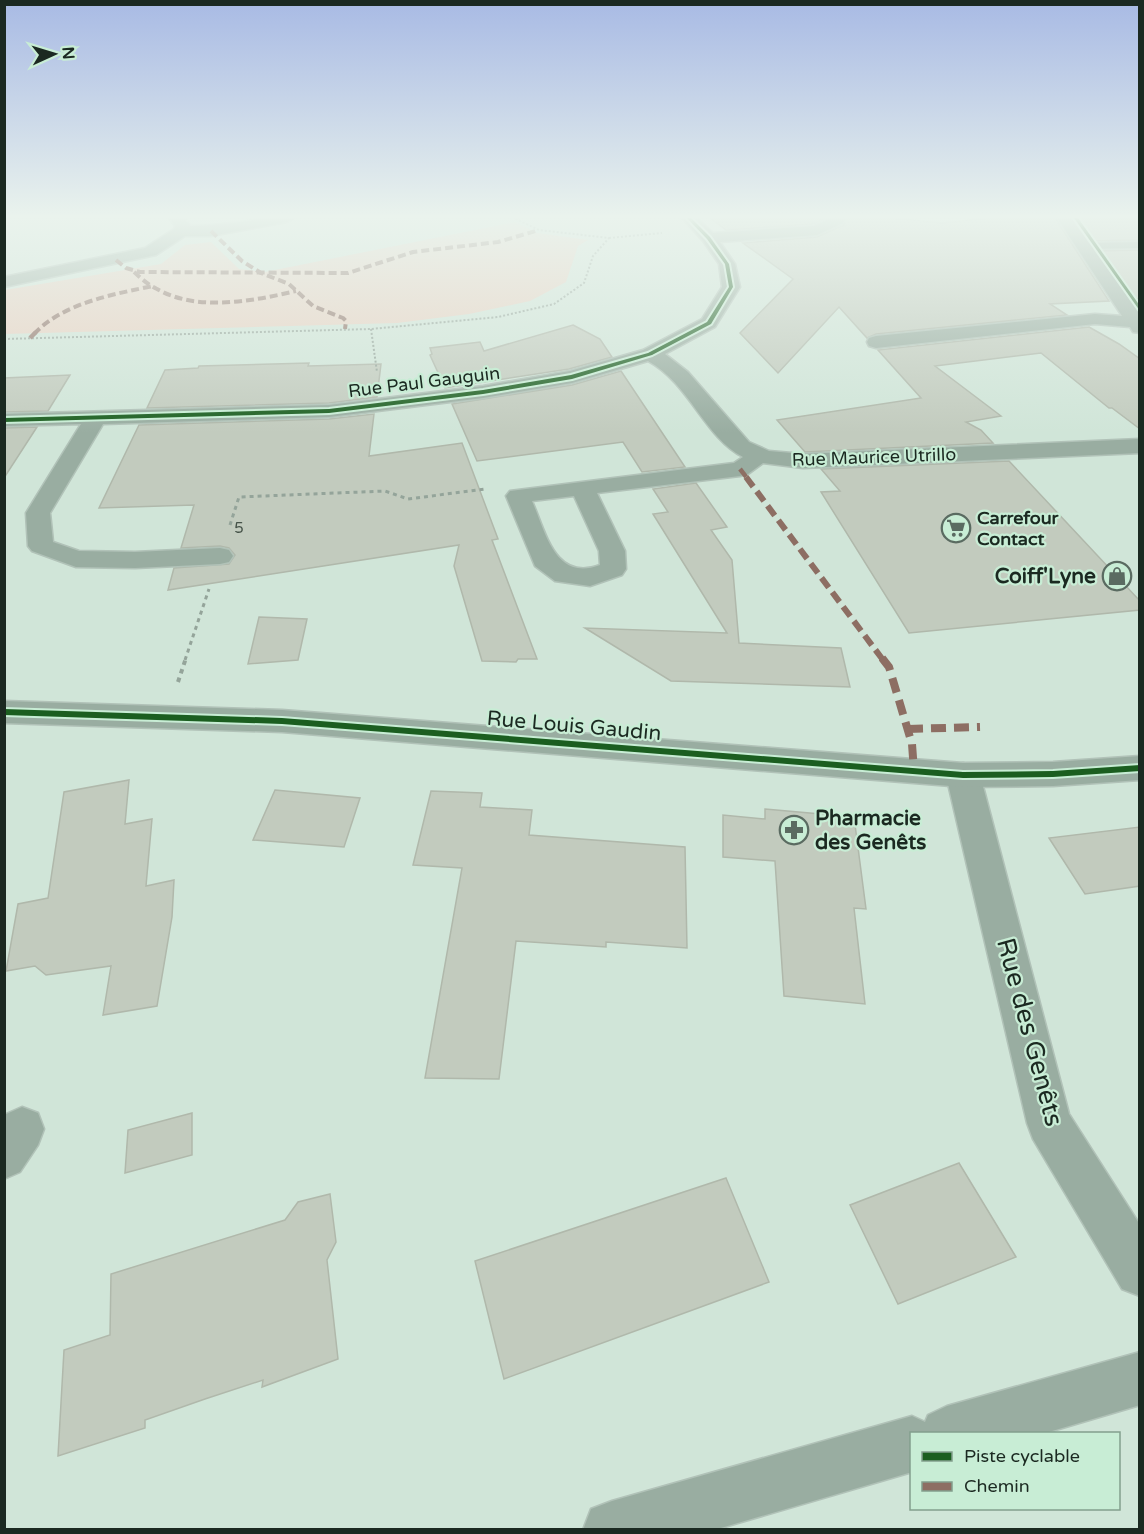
<svg xmlns="http://www.w3.org/2000/svg" width="1144" height="1534" font-family="'Varela Round',sans-serif">
  <rect width="100%" height="100%" fill="#d0e5d8"/>
  <!-- green -->
  <path fill="#e9d1c1" d="M515,222L537,233L588,240L578,246L566,282L530,301L469,314L397,323L5,334V290L161,264L185,245L211,242L239,269L265,272Z"/>
  <!-- building -->
  <g fill="#c2cbbe" stroke="#b0b8ab" stroke-width="1.5">
    <path d="M710,218H826L813,224L726,230Z"/>
    <path d="M846,218H891L942,223L990,218H1055L1109,301L1050,304L1067,315L876,334L867,338L839,307L778,373L740,333L793,279L743,243L817,237L844,225Z"/>
    <path d="M1074,218H1140V240L1090,241Z"/>
    <path d="M1140,250V299H1132L1097,251Z"/>
    <path d="M573,325L600,339L612,357L569,369L445,388L430,355L432,354L430,348L480,342L484,351Z"/>
    <path d="M1089,327L1119,344L1140,359V429L1112,408H1109L1041,353L935,366L1001,416L966,422L981,430L993,443L805,452L777,420L921,398L878,350Z"/>
    <path d="M309,363L308,366L381,364L377,397L329,403L147,408L165,370L198,368L199,366Z"/>
    <path d="M621,371L685,467L642,472L623,442L477,461L452,404L572,385Z"/>
    <path d="M70,375L48,411L4,412V378Z"/>
    <path d="M374,414L369,456L462,443L498,539L492,540L537,659H518L516,662L482,661L454,566L459,545L168,590L174,568L229,564L235,555L229,548L220,546L181,548L194,505L99,508L139,425L329,419Z"/>
    <path d="M37,427L4,478V428Z"/>
    <path d="M1009,461L1140,601V610L909,633L821,492L840,491L821,469Z"/>
    <path d="M696,483L727,527L711,530L732,560L739,643L841,648L850,687L671,681L585,628L727,633L653,514L668,512L653,489Z"/>
    <path d="M259,617L307,619L298,660L248,664Z"/>
    <path d="M129,780L125,824L152,819L146,886L174,880L172,917L157,1006L103,1015L111,966L46,975L35,966L6,971L18,904L48,898L64,792Z"/>
    <path d="M275,790L360,798L344,847L253,840Z"/>
    <path d="M431,791L482,793L480,807L532,810L529,835L685,847L687,948L606,942V947L516,941L499,1079L425,1078L462,868L413,865Z"/>
    <path d="M765,809L854,817L866,909L854,908L865,1004L784,996L775,861L723,857V815L765,819Z"/>
    <path d="M1140,827V886L1085,894L1049,838Z"/>
    <path d="M192,1113V1155L125,1173L128,1130Z"/>
    <path d="M959,1163L1016,1257L898,1304L850,1205Z"/>
    <path d="M726,1178L769,1282L504,1379L475,1261Z"/>
    <path d="M330,1194L336,1242L327,1260L338,1359L262,1387L263,1380L205,1399L145,1420V1428L58,1456L64,1350L110,1335L111,1274L285,1220L298,1202Z"/>
  </g>
  <g fill="none" stroke-linecap="round" stroke-linejoin="round">
    <!-- service casing -->
    <g stroke="#b1c2b8" stroke-width="3">
      <path id="service" d="M1140,242V248L1083,249L1077,246L1083,243Z"/>
    </g>
    <!-- minor casing -->
    <g stroke="#b1c2b8" stroke-width="3">
      <g id="minor">
        <path d="M169,218H184L190,226C225,226 259,217 294,218L287,222L211,236H185L156,255L4,287V277L145,248L174,229L175,226Z"/>
        <path d="M682,218H697L713,233L814,226L831,218H844L845,220L843,223L817,235L720,242L735,264L740,287L715,327L665,354L688,372L749,442L769,451L803,454L1140,439V453L803,468L763,463L748,474L740,476L597,493L625,551L626,569L622,575L590,586L555,581L535,566L506,496L510,491L734,463L743,457C705,438 689,383 648,361L572,383L483,398L329,417L103,424L50,513L53,542L79,551L135,552L220,548L229,550L233,556L229,562L220,564L135,568L76,567L32,551L28,546L26,513L81,424L4,426V414L329,405L483,386L570,371L643,350L702,319L722,287L719,264L703,241ZM574,496L599,551L600,565C555,582 546,533 532,501Z"/>
        <path d="M1057,218H1071L1140,314V333L1133,332L1130,327L1095,324L876,348L869,346L867,342L869,338L876,336L1095,314L1122,316Z"/>
        <path d="M963,763L975,766L980,775L1069,1114L1140,1225V1296L1122,1289L1033,1139L1027,1123L946,775L951,766Z"/>
        <path d="M22,1107L38,1113L44,1129L38,1145L20,1172L4,1179V1115Z"/>
        <path d="M1140,1352V1405L1042,1434H912V1472L714,1530H583L591,1509L612,1501L912,1416L925,1422L928,1415L947,1406Z"/>
      </g>
    </g>
    <!-- tertiary casing -->
    <g stroke="#b1c2b8" stroke-width="3">
      <path id="tertiary" d="M4,701L282,710L963,763L1053,762L1140,756V780L1053,786L963,787L282,732L4,723Z"/>
    </g>
    <!-- path-far2 -->
    <g stroke="#94a49a" stroke-width="2" stroke-dasharray="2 2" stroke-linecap="butt">
      <path d="M609,238L662,233"/>
      <path d="M371,329L377,372"/>
      <path d="M4,339L371,329L498,317L554,304L584,283L593,256L609,238L539,230L514,218"/>
    </g>
    <!-- path-far1 -->
    <g stroke="#94a49a" stroke-width="3" stroke-dasharray="4 4" stroke-linecap="butt">
      <path d="M230,525L239,497L385,491L408,499L485,489"/>
      <path d="M185,660L209,589"/>
    </g>
    <!-- path -->
    <path stroke="#94a49a" stroke-width="4" stroke-dasharray="4.5 4.5" stroke-linecap="butt" d="M178,682L186,658"/>
    <!-- service -->
    <use href="#service" fill="#99ada1" fill-rule="evenodd"/>
    <!-- minor -->
    <use href="#minor" fill="#99ada1" fill-rule="evenodd"/>
    <!-- tertiary -->
    <use href="#tertiary" fill="#99ada1" fill-rule="evenodd"/>
    <!-- quiet-far3 -->
    <g stroke="#8d6e63" stroke-width="4" stroke-dasharray="8 4" stroke-linecap="butt">
      <path d="M211,231L242,261L261,273L289,284L313,306L343,318L346,321L345,329"/>
      <path d="M116,260L126,268L140,272L348,273L413,252L498,242L539,230"/>
      <path d="M134,272C141,278 148,285 157,289C197,312 253,301 296,291"/>
      <path d="M34,334C63,303 114,294 153,286"/>
    </g>
    <!-- quiet-far2 -->
    <g stroke="#8d6e63" stroke-width="4.5" stroke-dasharray="10 4.5" stroke-linecap="butt">
      <path d="M30,338L36,332"/>
      <path d="M740,469L747,478"/>
    </g>
    <!-- quiet-far1 -->
    <path stroke="#8d6e63" stroke-width="6" stroke-dasharray="12 6" stroke-linecap="butt" d="M746,477L883,660"/>
    <!-- quiet -->
    <g stroke="#8d6e63" stroke-width="8" stroke-dasharray="15 8" stroke-linecap="butt">
      <path d="M882,658L889,667L912,744L914,771"/>
      <path d="M908,729L980,727"/>
    </g>
    <!-- cycleway casing -->
    <g stroke="#c8edd5" stroke-width="4">
      <g id="cycleway">
        <path d="M687,218H691L710,237L729,264L733,287L711,324L652,355L572,379L483,394L329,413L4,422V418L329,409L483,390L571,375L648,353L707,322L729,287L725,264L707,239Z"/>
        <path d="M1074,218H1078L1140,306V311Z"/>
        <path d="M4,709L282,718L963,772L1053,771L1140,765V771L1053,777L963,778L282,724L4,715Z"/>
      </g>
    </g>
    <!-- cycleway -->
    <use href="#cycleway" fill="#1b5e20" fill-rule="evenodd"/>
  </g>
  <!-- sky -->
  <linearGradient id="sky" x2="0" y2="1"><stop stop-color="#a8bae4"/><stop offset="0.5" stop-color="#eaf3ed"/><stop offset="1" stop-color="#eaf3ed" stop-opacity="0"/></linearGradient>
  <rect width="1144" height="433" fill="url(#sky)"/>
  <!-- icons -->
  <defs>
    <g id="supermarket-ring" transform="scale(1.5)"><circle r="9.5" fill="#c8edd5" stroke="#5a6b61" stroke-width="1.5"/><path d="M-6-5.5h2.5l.6 2H6L4.5 2H-2.5L-4.4-4H-6ZM-1.5 3.2a1.3 1.3 0 1 0 .1 0ZM3 3.2a1.3 1.3 0 1 0 .1 0Z" fill="#5a6b61"/></g>
    <g id="shop-ring" transform="scale(1.5)"><circle r="9.5" fill="#c8edd5" stroke="#5a6b61" stroke-width="1.5"/><path d="M-5-2.5h2.3a2.7 3.5 0 0 1 5.4 0H5L5.5 6h-11ZM-1.5-2.5h3a1.5 2.3 0 0 0-3 0Z" fill="#5a6b61"/></g>
    <g id="pharmacy-ring" transform="scale(1.5)"><circle r="9.5" fill="#c8edd5" stroke="#5a6b61" stroke-width="1.5"/><path d="M-2-6h4v4h4v4h-4v4h-4v-4h-4v-4h4Z" fill="#5a6b61"/></g>
  </defs>
  <g fill-rule="evenodd">
    <use href="#supermarket-ring" x="956" y="528"/>
    <use href="#shop-ring" x="1117" y="576"/>
    <use href="#pharmacy-ring" x="794" y="830"/>
  </g>
  <g text-anchor="middle" dominant-baseline="central" stroke-width="4.5" stroke-linejoin="round" paint-order="stroke">
    <!-- far-number labels -->
    <g font-size="15" fill="#455248">
      <text x="239" y="528">5</text>
    </g>
    <!-- far-street labels -->
    <g font-size="18" fill="#1b2921" stroke="#c8edd5">
      <text transform="translate(424 382) rotate(-7)">Rue Paul Gauguin</text>
      <text transform="translate(874 457) rotate(-2)">Rue Maurice Utrillo</text>
    </g>
    <!-- far-poi labels -->
    <g font-size="18" font-weight="bold" fill="#1b2921" stroke="#c8edd5" text-anchor="start">
      <text x="977" y="518">Carrefour<tspan x="977" dy="21">Contact</tspan></text>
    </g>
    <!-- poi labels -->
    <g font-size="21" font-weight="bold" fill="#1b2921" stroke="#c8edd5" text-anchor="end">
      <text x="1096" y="576">Coiff'Lyne</text>
      <text x="815" y="818" text-anchor="start">Pharmacie<tspan x="815" dy="24">des Genêts</tspan></text>
    </g>
    <!-- street labels -->
    <g font-size="21" fill="#1b2921" stroke="#c8edd5">
      <text transform="translate(574 726) rotate(5)">Rue Louis Gaudin</text>
    </g>
    <!-- near-street labels -->
    <g font-size="26" fill="#1b2921" stroke="#c8edd5">
      <text transform="translate(1030 1032) rotate(75)">Rue des Genêts</text>
    </g>
  </g>
  <!-- border -->
  <rect width="1144" height="1534" fill="none" stroke="#1b2921" stroke-width="12"/>
  <!-- legend -->
  <rect x="910" y="1432" width="210" height="78" fill="#c8edd5" stroke="#839f8d" stroke-width="1.5"/>
  <rect x="922" y="1452" width="30" height="9" fill="#1b5e20" stroke="#839f8d" stroke-width="1.5"/>
  <text x="964" y="1462" font-size="18" fill="#1b2921">Piste cyclable</text>
  <rect x="922" y="1482" width="30" height="9" fill="#8d6e63" stroke="#839f8d" stroke-width="1.5"/>
  <text x="964" y="1492" font-size="18" fill="#1b2921">Chemin</text>
  <!-- north arrow -->
  <g transform="translate(54 54) rotate(86)" stroke="#c8edd5" stroke-width="4.5" paint-order="stroke">
  <path d="M0-4.5L10 22L0 15L-10 22Z" fill="#1b2921"/>
  <text y="-9" font-size="16" font-weight="bold" text-anchor="middle" fill="#1b2921">N</text>
  </g>
</svg>
